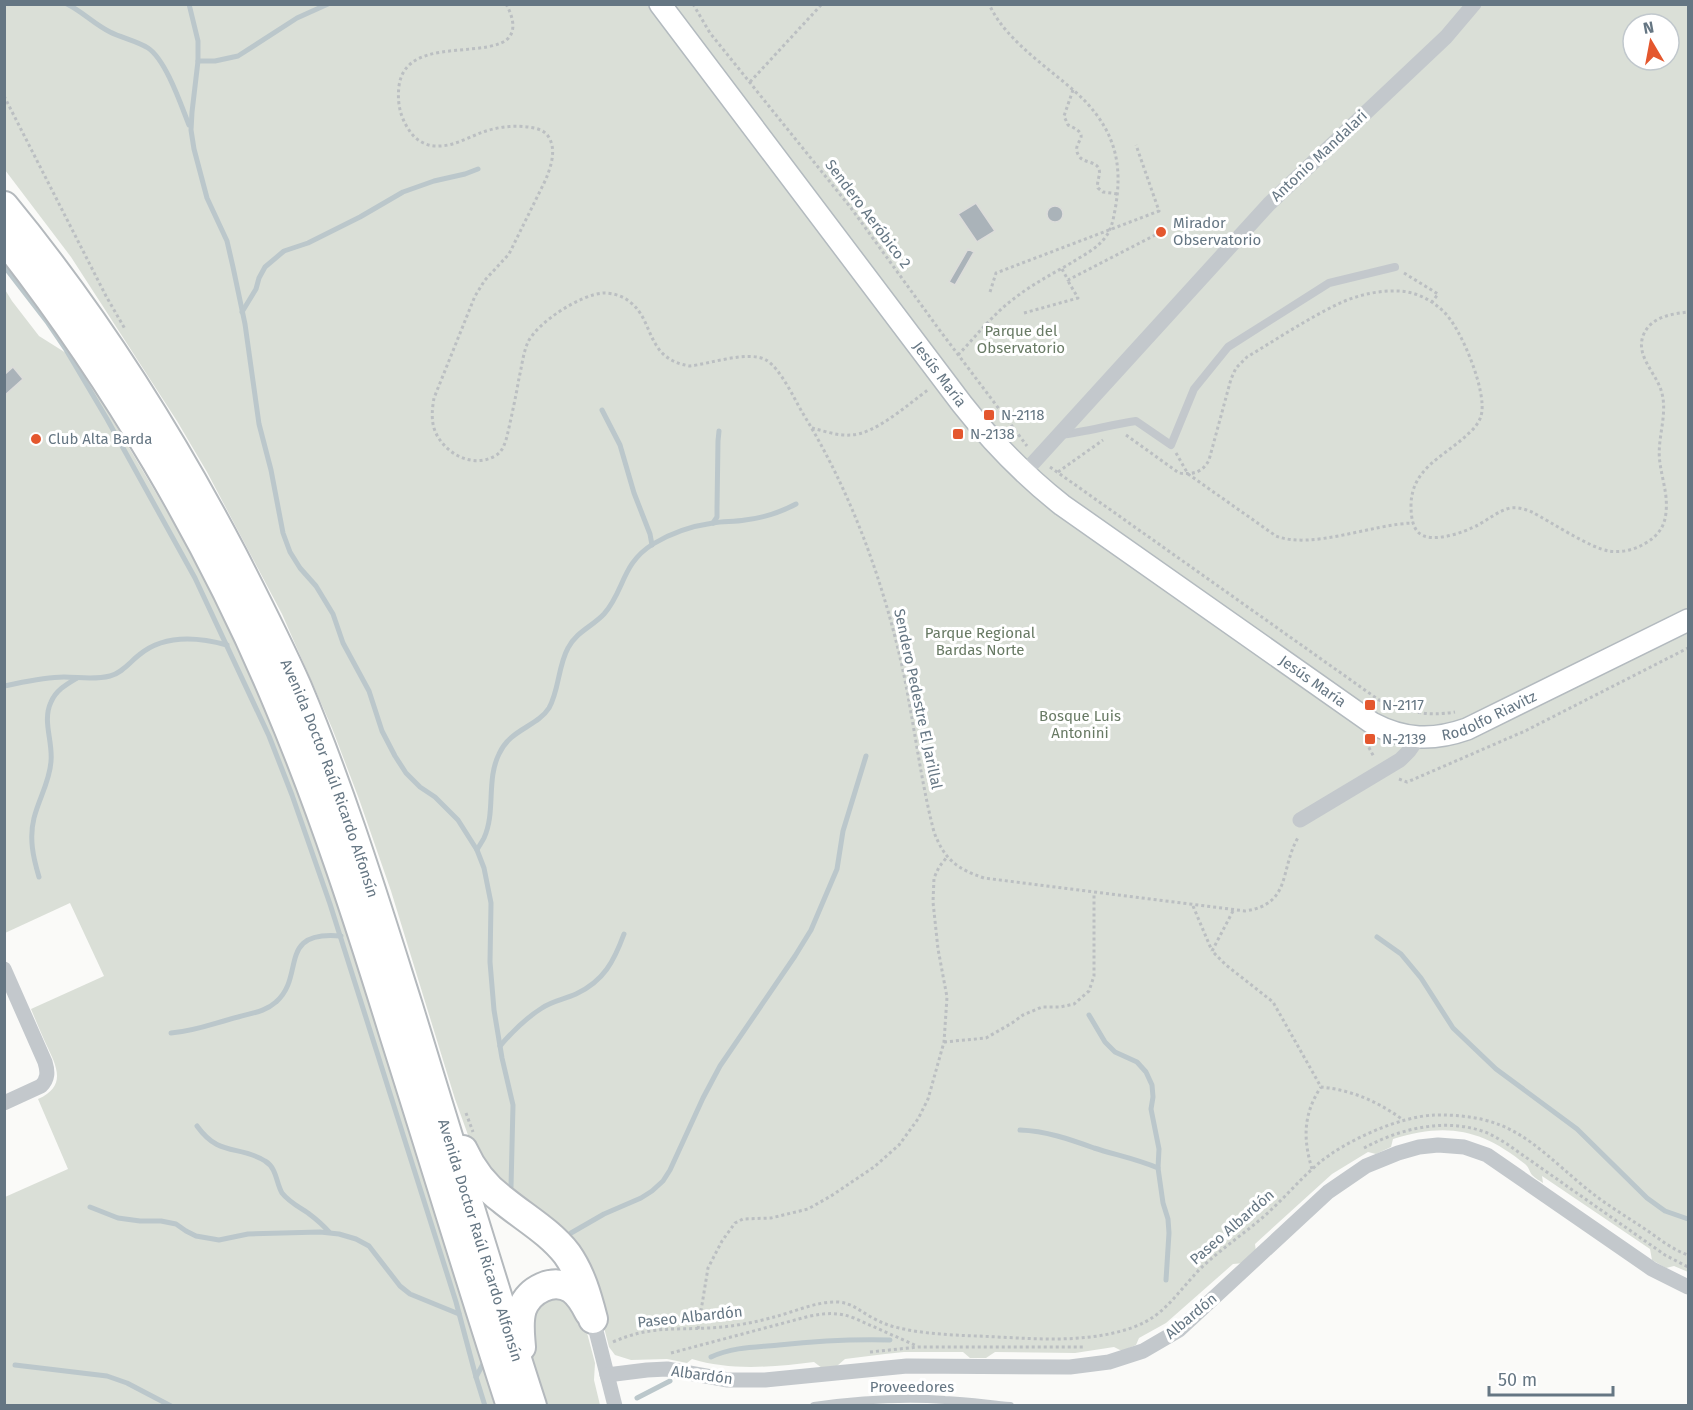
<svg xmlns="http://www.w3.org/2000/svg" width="1693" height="1410" font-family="'Fira Sans',sans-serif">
  <rect width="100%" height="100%" fill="#fafaf8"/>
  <!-- green -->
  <g fill="#dadfd7" fill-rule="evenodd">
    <path d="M4,5H1688V1272L1674,1266L1666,1268L1652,1260L1650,1249L1542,1176L1543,1183C1540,1181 1535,1178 1532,1175C1529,1171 1529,1167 1525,1164C1482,1129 1446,1122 1393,1139L1391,1147L1376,1154L1368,1152L1332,1174L1255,1244L1256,1252L1244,1263L1233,1264L1166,1323L1139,1338L1136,1345L1122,1351L1114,1347L1075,1353L995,1352L986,1358H970L963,1352H904L885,1354L845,1359L837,1366L822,1368L814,1362C775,1367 730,1371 692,1359L687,1363L667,1359L631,1360L615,1355L609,1347L599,1308L481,1171L455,1099L391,891L359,799L332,728L282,614L207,472L177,421L71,257L5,170ZM1633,24H1669V60H1633Z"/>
    <path d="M4,288L12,301L39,336L66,353L79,366L90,382L181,535L215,599L246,661L297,786L329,876L464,1297L494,1405H5V1197L68,1169L38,1099C67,1086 57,1067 46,1044C41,1033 36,1021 31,1009L104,976L70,903L5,933Z"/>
    <path d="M555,1298L567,1299L586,1329L595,1363L594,1380L600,1405H545L526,1342L537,1308L542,1303Z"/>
  </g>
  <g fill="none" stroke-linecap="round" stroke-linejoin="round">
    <!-- stream -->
    <g stroke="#bbc7cb" stroke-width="5">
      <path d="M67,4C83,12 94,24 110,32C122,38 137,41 148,48C166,60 181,105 189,125"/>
      <path d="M189,4L198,41V61L192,112L191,130L194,149L207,198L227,241L233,267L245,324L259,424L271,470L283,533L290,552L300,568L316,586L333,614L343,643L369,691L382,731L395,756L406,773L420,787L435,797L458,820L477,850L484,868L491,903L490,962L494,1010L502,1058L513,1105L511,1187"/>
      <path d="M198,61H215L238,56L297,18L328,4"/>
      <path d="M4,266L48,323L65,348L107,419L195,578L269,736L292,795L330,904L456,1302L476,1377L485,1406"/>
      <path d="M242,312L256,289L259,278L265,267L284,251L308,243L360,217L403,192L434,181L465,174L478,169"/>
      <path d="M602,410L620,445L634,493L650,534L652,545"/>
      <path d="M713,523L717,517V508L718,441L719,431"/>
      <path d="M4,686C24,682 44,677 64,677C79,677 94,680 110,676C122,673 130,662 139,655C164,634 198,637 227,645"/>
      <path d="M477,850C479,846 482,842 484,838C496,812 486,780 499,754C510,729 537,727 549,708C559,691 558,666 568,648C576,632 593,626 604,614C625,590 621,564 653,544C671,533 692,526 713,523C723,521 734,522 745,520C762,518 781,512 796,504"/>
      <path d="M39,877C33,857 29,838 34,818C39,798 50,781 51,761C53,741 42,721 51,702C56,690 67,684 77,678"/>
      <path d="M1377,937L1401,954L1421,978L1453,1028L1496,1069L1577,1129L1647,1198L1665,1211L1688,1219"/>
      <path d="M1089,1015L1105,1042L1115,1052L1137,1062L1146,1072L1152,1085L1153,1097L1151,1109L1159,1149L1158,1168L1163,1203L1168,1219L1169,1233L1166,1280"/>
      <path d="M171,1033C196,1031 214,1023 238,1017C251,1013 265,1012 276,1002C306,976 276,930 341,936"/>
      <path d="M500,1046C512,1032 526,1018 542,1008C552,1001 565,999 576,994C604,981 614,961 624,934"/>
      <path d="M197,1126C220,1158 238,1144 265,1161C277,1168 276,1183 282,1193C289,1202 299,1207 308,1213C316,1219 323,1225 329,1232"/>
      <path d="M1020,1130C1046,1131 1069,1139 1094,1148C1116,1155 1137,1159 1158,1168"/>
      <path d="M90,1207L118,1218L140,1221H161L176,1224L186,1231L196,1236L219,1240L248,1234L320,1232L339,1234L356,1239L369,1246L400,1286L410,1294L459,1314"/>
      <path d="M571,1233L604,1214L641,1198L652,1191L663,1181L670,1170L703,1098L720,1066L795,956L811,930L837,869L843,831L866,756"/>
      <path d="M711,1357C732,1347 756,1347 779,1345C816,1341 853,1339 890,1340"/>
      <path d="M15,1365L107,1376L127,1383L171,1406"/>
      <path d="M476,1377L483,1364"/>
      <path d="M637,1398L670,1381"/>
    </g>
  </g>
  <!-- building -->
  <g fill="#aab3b9" stroke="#dcdcda" stroke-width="1.5">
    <path d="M976,203L995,231L977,242L958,214Z"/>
    <circle cx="1055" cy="214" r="8"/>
    <path d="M968,249L974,252L955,285L949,282Z"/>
    <path d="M13,367L23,379L4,396V375Z"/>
  </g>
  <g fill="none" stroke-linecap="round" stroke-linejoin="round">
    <!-- secondary casing -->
    <g stroke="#b3babf" stroke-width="24">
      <g id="secondary">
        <path id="s1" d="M660,4L962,404C992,442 1024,475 1062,505L1372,723C1404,740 1433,741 1467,729L1688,620"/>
      </g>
    </g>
    <!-- motorway casing -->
    <g stroke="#b4b9bd" stroke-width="32">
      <g id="motorway">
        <path id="s2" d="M4,206C93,314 168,432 233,556C255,599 277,642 297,687C341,791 374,899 408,1006C449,1139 489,1273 532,1406"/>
        <path d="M4,238C113,377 210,540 278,703C324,812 360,924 395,1037C434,1160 471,1283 511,1406"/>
        <path d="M463,1150C472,1170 485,1187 503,1200C525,1218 550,1232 567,1254C581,1274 587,1296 593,1319"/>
        <path d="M521,1347C520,1334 518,1321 522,1309C529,1290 553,1277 572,1289C579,1294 585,1304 589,1312"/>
      </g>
    </g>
    <!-- path -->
    <g stroke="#bbbfc2" stroke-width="3" stroke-dasharray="3 3" stroke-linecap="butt">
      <path d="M506,4C514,18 518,36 501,43C471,56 405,40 399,86C397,102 400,117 409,130C415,140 427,147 439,146C454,146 469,137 483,132C497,127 513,125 528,127C535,128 543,129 548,136C557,149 551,166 546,179L509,254L485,280L475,296L434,398C432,409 431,421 435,431C444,453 472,469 495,456C503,452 506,441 508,432C512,414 516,396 519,378C522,366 523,353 528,342C538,322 581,294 604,293C613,293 623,296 630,302C655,321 645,359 690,366C709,364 749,350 766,360C780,368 794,398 802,412C850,490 882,577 902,666C914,721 920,778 934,832C944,859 957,869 984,878L1245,911C1293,904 1279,868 1299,836"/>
      <path d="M693,4L710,33L851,208L938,328L1027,446"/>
      <path d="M750,82L822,4"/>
      <path d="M1073,90L1064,116L1068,125C1096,137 1069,141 1079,156C1083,163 1096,161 1099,169C1101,175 1096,182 1098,188L1103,192L1118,194"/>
      <path d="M4,96L106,296L125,329"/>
      <path d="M1062,269L1068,280L1161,232"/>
      <path d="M1404,273L1438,294L1432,302"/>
      <path d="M990,292L996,273L1159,211L1136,145"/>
      <path d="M1024,313L1078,298L1068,281"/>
      <path d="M958,355C977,335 994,313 1016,297C1033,284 1052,274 1071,263C1082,256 1095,250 1104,239C1111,231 1113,221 1115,210C1123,166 1116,134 1085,101C1055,71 1007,44 989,4"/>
      <path d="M812,428C824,431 838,436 850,435C875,435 908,404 928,390"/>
      <path d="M1126,435L1179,473C1193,475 1203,472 1209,460L1231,379L1236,368L1247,357C1277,339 1307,319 1338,304C1357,295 1379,290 1400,291C1416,292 1432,300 1444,312C1461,328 1488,393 1481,416C1479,423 1473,430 1468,434C1444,457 1411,468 1411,506C1411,514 1412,526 1418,532C1430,545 1465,532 1478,525C1489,519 1498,511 1510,508C1518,507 1525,509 1532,512C1551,522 1590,548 1609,551C1621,553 1634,550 1644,544C1657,537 1665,527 1666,512C1668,495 1662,479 1660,463C1656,439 1669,414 1661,390C1655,372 1636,356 1643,336C1650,317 1671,314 1688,312"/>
      <path d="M1176,453L1188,474L1276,536C1311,550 1373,524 1413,523"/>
      <path d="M1050,467L1379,700C1406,711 1426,717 1455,712"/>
      <path d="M1058,472L1103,440"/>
      <path d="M1366,742L1374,757"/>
      <path d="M1399,779L1407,782L1412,780L1525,731L1688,648"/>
      <path d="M1193,906L1212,951"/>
      <path d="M1233,911L1212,951L1226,965L1273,1002L1321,1087C1352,1090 1379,1102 1403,1120"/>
      <path d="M944,1042L986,1038L1012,1023L1023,1015L1042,1007H1060L1074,1004L1089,991L1094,976V893"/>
      <path d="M466,1113L473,1132"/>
      <path d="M1364,1148C1399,1129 1443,1118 1482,1131C1491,1134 1499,1139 1507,1144L1665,1255L1688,1267"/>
      <path d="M1312,1169C1303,1139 1303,1114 1321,1087"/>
      <path d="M698,1329L708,1268L722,1241L735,1223L743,1219L771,1218L808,1209L831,1196L874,1167L899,1145L918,1119L928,1099L944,1042L947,997L938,949L933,902L934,878L939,867L947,857"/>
      <path d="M613,1342C649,1326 672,1330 708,1328C730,1327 753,1323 774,1317C794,1312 817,1301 838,1302C852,1303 860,1311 871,1317C880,1322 889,1326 899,1328C925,1334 951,1335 977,1336C1029,1338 1084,1345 1134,1327C1166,1315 1178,1291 1201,1268C1220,1250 1242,1235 1262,1218C1282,1201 1299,1180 1319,1163C1345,1141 1400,1116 1435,1115C1509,1114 1530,1141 1582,1185C1601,1201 1622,1214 1642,1227C1657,1237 1671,1249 1688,1255"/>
      <path d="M870,1352L918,1347H1085"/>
      <path d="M671,1353L810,1316C826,1313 838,1312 854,1318L917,1346"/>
    </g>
    <!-- service -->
    <g stroke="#c3c8cc" stroke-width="8">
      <path d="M1060,435C1085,432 1110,425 1136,421L1171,445L1194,389L1228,347L1329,283L1395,267"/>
      <path d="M814,1406C857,1400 901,1397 945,1400C967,1401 988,1404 1010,1406"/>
    </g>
    <!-- minor -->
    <g stroke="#c3c8cc" stroke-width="15">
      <path d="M1024,473L1269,204L1446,37L1474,4"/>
      <path d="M1300,820L1400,760L1409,751L1418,738"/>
      <path d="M4,969L45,1062C48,1072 48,1079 41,1086L4,1103"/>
      <path d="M593,1319L615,1406"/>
      <path d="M607,1375L647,1370L667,1369L728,1380H765L907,1366L1070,1367L1109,1362L1143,1351L1179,1330L1328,1192L1366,1166L1398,1153L1419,1147L1438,1145L1464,1147L1487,1155L1652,1269L1688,1287"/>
    </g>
    <!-- secondary -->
    <use href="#secondary" stroke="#fff" stroke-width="21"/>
    <!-- motorway -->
    <use href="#motorway" stroke="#fff" stroke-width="28"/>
  </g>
  <!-- markers -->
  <g fill="#e4572e" stroke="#fff" stroke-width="2">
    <circle cx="1161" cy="232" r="6"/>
    <rect x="983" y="409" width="12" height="12" rx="3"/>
    <rect x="952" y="428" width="12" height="12" rx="3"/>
    <circle cx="36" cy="439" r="6"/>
    <rect x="1364" y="699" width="12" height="12" rx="3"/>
    <rect x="1364" y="733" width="12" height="12" rx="3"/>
  </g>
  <g text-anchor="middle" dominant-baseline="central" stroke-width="6" stroke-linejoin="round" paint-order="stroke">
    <!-- street labels -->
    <g font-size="15" fill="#657683" stroke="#fff">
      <text transform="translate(1319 156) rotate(-43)">Antonio Mandalari</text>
      <text transform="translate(868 214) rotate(53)">Sendero Aeróbico 2</text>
      <text stroke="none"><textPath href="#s1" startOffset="464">Jesús María</textPath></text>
      <text stroke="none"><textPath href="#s1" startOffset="950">Jesús María</textPath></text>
      <text transform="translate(918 699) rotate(78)">Sendero Pedestre El Jarillal</text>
      <text stroke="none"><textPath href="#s1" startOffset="1146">Rodolfo Riavitz</textPath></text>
      <text stroke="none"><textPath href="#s2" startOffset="662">Avenida Doctor Raúl Ricardo Alfonsín</textPath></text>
      <text transform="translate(1232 1227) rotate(-41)">Paseo Albardón</text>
      <text stroke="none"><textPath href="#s2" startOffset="1148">Avenida Doctor Raúl Ricardo Alfonsín</textPath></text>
      <text transform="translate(1191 1316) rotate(-40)">Albardón</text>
      <text transform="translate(690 1317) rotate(-6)">Paseo Albardón</text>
      <text transform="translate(702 1375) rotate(8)">Albardón</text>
      <text x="912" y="1387">Proveedores</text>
    </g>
    <!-- poi labels -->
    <g font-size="15" fill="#657683" stroke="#fff" text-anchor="start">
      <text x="1173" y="223">Mirador<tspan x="1173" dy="17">Observatorio</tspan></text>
      <text x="1001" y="415">N-2118</text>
      <text x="970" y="434">N-2138</text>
      <text x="48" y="439">Club Alta Barda</text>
      <text x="1382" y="705">N-2117</text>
      <text x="1382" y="739">N-2139</text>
    </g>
    <!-- park labels -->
    <g font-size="15" fill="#687a64" stroke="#fff">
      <text x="1021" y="331">Parque del<tspan x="1021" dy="17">Observatorio</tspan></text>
      <text x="980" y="633">Parque Regional<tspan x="980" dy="17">Bardas Norte</tspan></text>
      <text x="1080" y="716">Bosque Luis<tspan x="1080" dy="17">Antonini</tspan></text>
    </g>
  </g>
  <!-- border -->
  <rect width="1693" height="1410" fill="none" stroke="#657683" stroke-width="12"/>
  <!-- north arrow -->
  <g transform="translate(1651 42) rotate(350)"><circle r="28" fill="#ffffff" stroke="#c1c8cd" stroke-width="1.5"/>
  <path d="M0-4.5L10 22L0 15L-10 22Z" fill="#e4572e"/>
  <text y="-9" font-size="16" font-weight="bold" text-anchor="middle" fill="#657683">N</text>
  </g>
  <!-- scale -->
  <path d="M1489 1386v9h124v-9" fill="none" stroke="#657683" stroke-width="3"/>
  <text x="1498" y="1386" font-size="18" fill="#657683" stroke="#ffffff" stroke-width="4.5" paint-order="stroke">50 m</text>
</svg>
